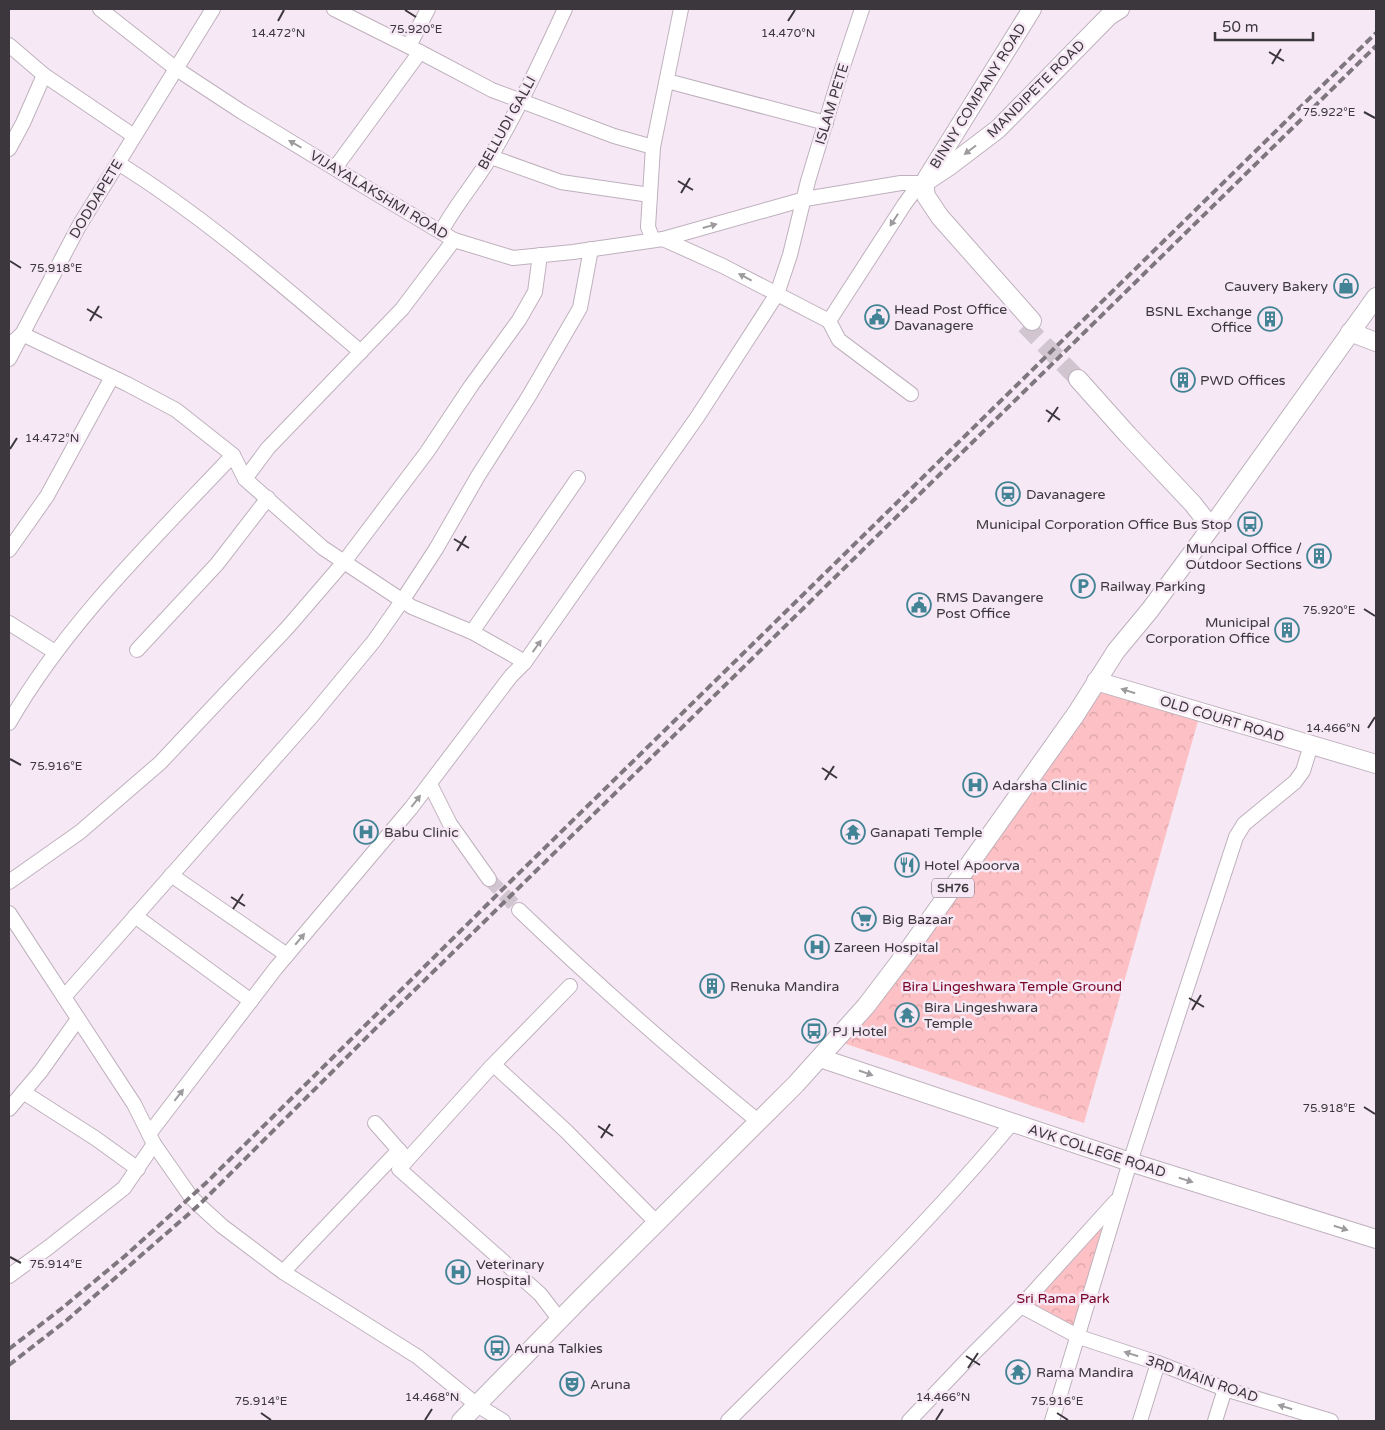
<svg xmlns="http://www.w3.org/2000/svg" width="1385" height="1430" font-family="'Varela Round',sans-serif">
  <defs>
    <pattern id="park-crowns" width="20" height="18" patternUnits="userSpaceOnUse" patternTransform="scale(1.25)"><rect width="20" height="18" fill="#fdc0c4"/><path d="M2 6a3 3 0 1 1 6 0M12 15a3 3 0 1 1 6 0" fill="none" stroke="#daa6a9"/></pattern>
  </defs>
  <rect width="100%" height="100%" fill="#f6e8f4"/>
  <!-- park -->
  <g fill="url(#park-crowns)">
    <path d="M1096,689L1198,721L1084,1123L840,1042Z"/>
    <path d="M1111,1211L1076,1330L1025,1305Z"/>
  </g>
  <g fill="none" stroke-linecap="round" stroke-linejoin="round">
    <!-- minor-tunnel -->
    <path stroke="#d1c5cf" stroke-width="14" stroke-dasharray="14 7" stroke-linecap="butt" d="M489,879L519,910"/>
    <!-- major-tunnel -->
    <path stroke="#d1c5cf" stroke-width="18" stroke-dasharray="18 9" stroke-linecap="butt" d="M1025,325L1078,379"/>
    <!-- minor casing -->
    <g stroke="#beb1bd" stroke-width="16">
      <g id="minor">
        <path d="M100,9L175,68L242,112L367,188L454,240L513,258L573,252L663,239L805,199L901,183H924"/>
        <path d="M334,9L420,52L492,90L614,136L653,147"/>
        <path d="M9,45L44,75L23,123L9,149"/>
        <path d="M409,46L428,9"/>
        <path d="M44,75L134,136"/>
        <path d="M667,81L826,123"/>
        <path d="M491,157L561,182L650,195"/>
        <path d="M118,163C205,217 283,286 361,352"/>
        <path d="M335,168L420,52"/>
        <path d="M441,232C455,205 476,182 491,156C519,109 542,58 565,9"/>
        <path d="M663,239L723,266L829,321L904,205L917,187L924,183"/>
        <path d="M653,240L648,227L653,147L681,9"/>
        <path d="M829,321L839,340L911,394"/>
        <path d="M9,346L22,334L127,384L176,410L233,455L245,479L323,548L412,607L472,632L525,662"/>
        <path d="M9,359L79,226L213,9"/>
        <path d="M245,479L268,448L402,309L454,240"/>
        <path d="M9,550L47,496L112,377"/>
        <path d="M9,623L55,652"/>
        <path d="M472,632L578,478"/>
        <path d="M137,650L217,564L268,498"/>
        <path d="M9,723C67,622 153,540 233,455"/>
        <path d="M430,784L450,824L489,879"/>
        <path d="M171,875L287,955"/>
        <path d="M9,882L80,832L160,763L288,627L344,562L427,452L471,386L519,320L535,292L540,255"/>
        <path d="M519,910C596,984 676,1054 759,1122"/>
        <path d="M9,913L134,1104L154,1144L191,1197L199,1205L222,1226L283,1272L418,1357L477,1405L503,1421"/>
        <path d="M135,916L251,1001"/>
        <path d="M64,997L312,716L374,641L402,601L436,549L478,476L529,396L580,308L591,249"/>
        <path d="M494,1065L566,1131L657,1223"/>
        <path d="M23,1092L95,1138L138,1169"/>
        <path d="M9,1109L41,1071L78,1019"/>
        <path d="M375,1123L404,1156"/>
        <path d="M149,1134L276,968L411,808L511,676L525,662L698,416L777,294L790,255L808,181L840,75L862,9"/>
        <path d="M283,1272L399,1150"/>
        <path d="M9,1276L49,1247L124,1188L154,1144"/>
        <path d="M1021,1306L1079,1337L1158,1363L1225,1389L1331,1421"/>
        <path d="M560,1320L540,1294L399,1169L490,1068L570,986"/>
        <path d="M728,1421C824,1325 926,1227 1012,1123"/>
        <path d="M909,1421L966,1361L1021,1306L1116,1201"/>
        <path d="M1052,1421L1130,1162L1236,837L1244,824L1295,782L1303,771L1311,745"/>
        <path d="M1140,1421L1158,1363"/>
        <path d="M1215,1421L1225,1389"/>
      </g>
    </g>
    <!-- major casing -->
    <g stroke="#beb1bd" stroke-width="20">
      <g id="major">
        <path d="M927,178L1032,9"/>
        <path d="M924,183L948,167L998,129L1109,16L1120,9"/>
        <path d="M924,183L926,196L940,217L1032,321"/>
        <path d="M1350,332L1376,342"/>
        <path d="M1078,379L1128,435L1193,504L1211,527"/>
        <path d="M1096,681L1376,764"/>
        <path d="M820,1058L1130,1162L1376,1239"/>
        <path d="M461,1421L582,1297L796,1084L866,1006L907,952L1076,714L1116,651L1150,610L1215,522L1376,297"/>
      </g>
    </g>
    <!-- minor -->
    <use href="#minor" stroke="#fff" stroke-width="14"/>
    <!-- major -->
    <use href="#major" stroke="#fff" stroke-width="18"/>
    <!-- rail -->
    <g stroke="#7f777e" stroke-width="4" stroke-dasharray="8 4" stroke-linecap="butt">
      <path d="M9,1349L61,1309L125,1256L206,1183L511,881L1376,33"/>
      <path d="M9,1365L67,1320L199,1205L377,1027L1376,46"/>
    </g>
  </g>
  <!-- one-way arrows -->
  <defs><path id="oneway-solid" d="M-6-.8H1V-3.2L6.5 0L1 3.2V.8H-6Z" transform="scale(1.25)"/></defs>
  <g fill="#9e9b9e">
    <use href="#oneway-solid" transform="translate(295 144) rotate(-150)"/>
    <use href="#oneway-solid" transform="translate(970 150) rotate(143)"/>
    <use href="#oneway-solid" transform="translate(894 220) rotate(123)"/>
    <use href="#oneway-solid" transform="translate(710 226) rotate(-16)"/>
    <use href="#oneway-solid" transform="translate(745 277) rotate(-152)"/>
    <use href="#oneway-solid" transform="translate(537 646) rotate(-54)"/>
    <use href="#oneway-solid" transform="translate(1128 691) rotate(-163)"/>
    <use href="#oneway-solid" transform="translate(416 801) rotate(-52)"/>
    <use href="#oneway-solid" transform="translate(300 939) rotate(-50)"/>
    <use href="#oneway-solid" transform="translate(866 1073) rotate(19)"/>
    <use href="#oneway-solid" transform="translate(179 1095) rotate(-52)"/>
    <use href="#oneway-solid" transform="translate(1186 1180) rotate(17)"/>
    <use href="#oneway-solid" transform="translate(1341 1228) rotate(17)"/>
    <use href="#oneway-solid" transform="translate(1131 1354) rotate(-162)"/>
    <use href="#oneway-solid" transform="translate(1285 1407) rotate(-163)"/>
  </g>
  <!-- ticks -->
  <path fill="none" stroke="#3c373c" stroke-width="2" d="M405,10L416,17M278,21L284,10M788,21L795,10M1269,52L1284,61M1272,64L1281,49M1364,112L1375,118M678,181L693,190M681,193L690,178M10,261L21,268M87,309L102,318M90,321L99,306M1046,410L1060,420M1048,422L1058,407M10,449L17,438M454,539L469,548M457,551L466,536M1364,609L1375,616M1368,728L1375,717M10,759L21,765M822,768L837,778M825,780L834,766M231,897L245,906M233,909L243,894M1189,998L1204,1007M1192,1010L1201,995M1364,1107L1375,1114M598,1126L613,1136M601,1138L610,1124M10,1257L21,1263M966,1356L980,1365M968,1368L978,1353M261,1413L271,1420M1057,1413L1068,1420M425,1420L432,1409M936,1420L943,1409"/>
  <!-- icons -->
  <defs>
    <g id="shop-ring" transform="scale(1.25)"><circle r="9.5" fill="#f6e8f4" stroke="#428395" stroke-width="1.5"/><path d="M-5-2.5h2.3a2.7 3.5 0 0 1 5.4 0H5L5.5 6h-11ZM-1.5-2.5h3a1.5 2.3 0 0 0-3 0Z" fill="#428395"/></g>
    <g id="civic-ring" transform="scale(1.25)"><circle r="9.5" fill="#f6e8f4" stroke="#428395" stroke-width="1.5"/><path d="M-.6-6.5H3V-4.5H.6V-3L4-1V1h2V6H-6V1h2V-1L-.6-3ZM-1.2 2.5V6h2.4V2.5Z" fill="#428395"/></g>
    <g id="building-ring" transform="scale(1.25)"><circle r="9.5" fill="#f6e8f4" stroke="#428395" stroke-width="1.5"/><path d="M-4-6H4V6H1V3H-1V6H-4ZM-2.5-4.3h1.7v1.8h-1.7ZM.8-4.3h1.7v1.8H.8ZM-2.5-1h1.7V.8h-1.7ZM.8-1h1.7V.8H.8Z" fill="#428395"/></g>
    <g id="station-ring" transform="scale(1.25)"><circle r="9.5" fill="#f6e8f4" stroke="#428395" stroke-width="1.5"/><path d="M-3-6H3Q5-6 5-4V2Q5 4 3 4L4.5 6H3L1.5 4h-3L-3 6H-4.5L-3 4Q-5 4-5 2V-4Q-5-6-3-6ZM-3.5-4v3h7v-3ZM-3.5 1v1.5H-2V1ZM2 1v1.5H3.5V1Z" fill="#428395"/></g>
    <g id="bus-ring" transform="scale(1.25)"><circle r="9.5" fill="#f6e8f4" stroke="#428395" stroke-width="1.5"/><path d="M-5-6H5V4H4V6H2V4H-2V6H-4V4H-5ZM-3.5-4V0h7V-4ZM-3.5 1.2v1.5H-2V1.2ZM2 1.2v1.5H3.5V1.2Z" fill="#428395"/></g>
    <g id="parking-ring" transform="scale(1.25)"><circle r="9.5" fill="#f6e8f4" stroke="#428395" stroke-width="1.5"/><path d="M-3.5-5.5H1a3.5 3.5 0 0 1 0 7H-1V5.5H-3.5ZM-1-3.4V-.6H.8a1.4 1.4 0 0 0 0-2.8Z" fill="#428395"/></g>
    <g id="hospital-ring" transform="scale(1.25)"><circle r="9.5" fill="#f6e8f4" stroke="#428395" stroke-width="1.5"/><path d="M-5-5h3v3.5h4V-5h3V5h-3V1.5h-4V5h-3Z" fill="#428395"/></g>
    <g id="temple-ring" transform="scale(1.25)"><circle r="9.5" fill="#f6e8f4" stroke="#428395" stroke-width="1.5"/><path d="M0-6L5-2H3V0L6.5 2.5H4V6H1.5V3h-3V6H-4V2.5H-6.5L-3 0V-2H-5Z" fill="#428395"/></g>
    <g id="restaurant-ring" transform="scale(1.25)"><circle r="9.5" fill="#f6e8f4" stroke="#428395" stroke-width="1.5"/><path d="M-5-6h1v4h1v-4h1v4h1v-4h1v5L-1.5 .5V6h-2V.5L-5-1ZM5-6V6H3V1.5H1.5Q1.5-4 5-6Z" fill="#428395"/></g>
    <g id="supermarket-ring" transform="scale(1.25)"><circle r="9.5" fill="#f6e8f4" stroke="#428395" stroke-width="1.5"/><path d="M-6-5.5h2.5l.6 2H6L4.5 2H-2.5L-4.4-4H-6ZM-1.5 3.2a1.3 1.3 0 1 0 .1 0ZM3 3.2a1.3 1.3 0 1 0 .1 0Z" fill="#428395"/></g>
    <g id="theatre-ring" transform="scale(1.25)"><circle r="9.5" fill="#f6e8f4" stroke="#428395" stroke-width="1.5"/><path d="M-5-5.5Q0-4 5-5.5V0Q5 5 0 6Q-5 5-5 0ZM-3.3-2.5H-1v1.5H-3.3ZM1-2.5H3.3v1.5H1ZM-2.8 1Q0 5.5 2.8 1Z" fill="#428395"/></g>
  </defs>
  <g fill-rule="evenodd">
    <use href="#shop-ring" x="1346" y="286"/>
    <use href="#civic-ring" x="877" y="317"/>
    <use href="#building-ring" x="1270" y="319"/>
    <use href="#building-ring" x="1183" y="380"/>
    <use href="#station-ring" x="1008" y="494"/>
    <use href="#bus-ring" x="1250" y="524"/>
    <use href="#building-ring" x="1319" y="556"/>
    <use href="#parking-ring" x="1083" y="586"/>
    <use href="#civic-ring" x="919" y="605"/>
    <use href="#building-ring" x="1287" y="630"/>
    <use href="#hospital-ring" x="975" y="785"/>
    <use href="#hospital-ring" x="366" y="832"/>
    <use href="#temple-ring" x="853" y="832"/>
    <use href="#restaurant-ring" x="907" y="865"/>
    <use href="#supermarket-ring" x="864" y="919"/>
    <use href="#hospital-ring" x="817" y="947"/>
    <use href="#building-ring" x="712" y="986"/>
    <use href="#temple-ring" x="907" y="1015"/>
    <use href="#bus-ring" x="814" y="1031"/>
    <use href="#hospital-ring" x="458" y="1272"/>
    <use href="#bus-ring" x="497" y="1348"/>
    <use href="#temple-ring" x="1018" y="1372"/>
    <use href="#theatre-ring" x="572" y="1384"/>
  </g>
  <g text-anchor="middle" dominant-baseline="central" stroke-width="5" stroke-linejoin="round" paint-order="stroke">
    <!-- shield labels -->
    <rect fill="#f6e8f4" stroke="#746c73" stroke-width="1" x="932" y="878.5" width="42" height="19" rx="4"/>
    <g font-size="12" font-weight="bold" fill="#3c373c">
      <text x="953" y="888">SH76</text>
    </g>
    <!-- street labels -->
    <g font-size="14" fill="#3c373c" stroke="#f6e8f4">
      <text transform="translate(1036 89) rotate(-45)">MANDIPETE ROAD</text>
      <text transform="translate(978 96) rotate(-58)">BINNY COMPANY ROAD</text>
      <text transform="translate(832 104) rotate(-73)">ISLAM PETE</text>
      <text transform="translate(507 123) rotate(-61)">BELLUDI GALLI</text>
      <text transform="translate(379 195) rotate(31)">VIJAYALAKSHMI ROAD</text>
      <text transform="translate(96 199) rotate(-59)">DODDAPETE</text>
      <text transform="translate(1222 719) rotate(17)">OLD COURT ROAD</text>
      <text transform="translate(1097 1151) rotate(18)">AVK COLLEGE ROAD</text>
      <text transform="translate(1202 1379) rotate(19)">3RD MAIN ROAD</text>
    </g>
    <!-- poi labels -->
    <g font-size="14" fill="#3c373c" stroke="#f6e8f4" text-anchor="start">
      <text x="1328" y="286" text-anchor="end">Cauvery Bakery</text>
      <text x="894" y="309">Head Post Office<tspan x="894" dy="16">Davanagere</tspan></text>
      <text x="1252" y="311" text-anchor="end">BSNL Exchange<tspan x="1252" dy="16">Office</tspan></text>
      <text x="1200" y="380">PWD Offices</text>
      <text x="1026" y="494">Davanagere</text>
      <text x="1232" y="524" text-anchor="end">Municipal Corporation Office Bus Stop</text>
      <text x="1302" y="548" text-anchor="end">Muncipal Office /<tspan x="1302" dy="16">Outdoor Sections</tspan></text>
      <text x="1100" y="586">Railway Parking</text>
      <text x="936" y="597">RMS Davangere<tspan x="936" dy="16">Post Office</tspan></text>
      <text x="1270" y="622" text-anchor="end">Municipal<tspan x="1270" dy="16">Corporation Office</tspan></text>
      <text x="992" y="785">Adarsha Clinic</text>
      <text x="384" y="832">Babu Clinic</text>
      <text x="870" y="832">Ganapati Temple</text>
      <text x="924" y="865">Hotel Apoorva</text>
      <text x="882" y="919">Big Bazaar</text>
      <text x="834" y="947">Zareen Hospital</text>
      <text x="730" y="986">Renuka Mandira</text>
      <text x="924" y="1007">Bira Lingeshwara<tspan x="924" dy="16">Temple</tspan></text>
      <text x="832" y="1031">PJ Hotel</text>
      <text x="476" y="1264">Veterinary<tspan x="476" dy="16">Hospital</tspan></text>
      <text x="514" y="1348">Aruna Talkies</text>
      <text x="1036" y="1372">Rama Mandira</text>
      <text x="590" y="1384">Aruna</text>
    </g>
    <!-- park labels -->
    <g font-size="14" fill="#770025" stroke="#f6e8f4">
      <text x="1012" y="986">Bira Lingeshwara Temple Ground</text>
      <text x="1063" y="1298">Sri Rama Park</text>
    </g>
  </g>
  <g font-size="12" text-anchor="middle" fill="#3c373c" stroke="#f6e8f4" stroke-width="5" stroke-linejoin="round" paint-order="stroke">
    <text x="416" y="33">75.920°E</text>
    <text x="278" y="37">14.472°N</text>
    <text x="788" y="37">14.470°N</text>
    <text x="1329" y="116">75.922°E</text>
    <text x="56" y="272">75.918°E</text>
    <text x="52" y="442">14.472°N</text>
    <text x="1329" y="614">75.920°E</text>
    <text x="1333" y="732">14.466°N</text>
    <text x="56" y="770">75.916°E</text>
    <text x="1329" y="1112">75.918°E</text>
    <text x="56" y="1268">75.914°E</text>
    <text x="432" y="1401">14.468°N</text>
    <text x="943" y="1401">14.466°N</text>
    <text x="261" y="1405">75.914°E</text>
    <text x="1057" y="1405">75.916°E</text>
  </g>
  <!-- border -->
  <rect width="1385" height="1430" fill="none" stroke="#3c373c" stroke-width="20"/>
  <!-- scale -->
  <path d="M1215 32v8h98v-8" fill="none" stroke="#3c373c" stroke-width="2.5"/>
  <text x="1222" y="32" font-size="15" fill="#3c373c" stroke="#f6e8f4" stroke-width="4" paint-order="stroke">50 m</text>
</svg>
